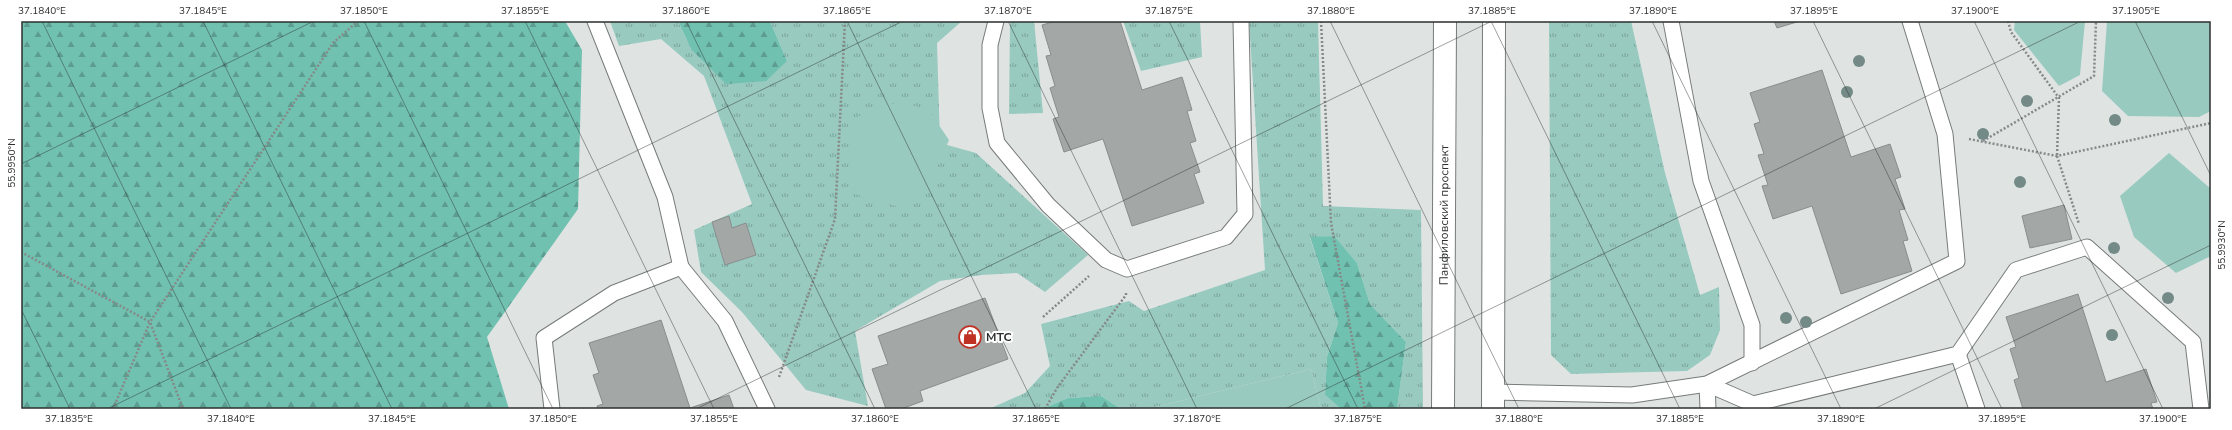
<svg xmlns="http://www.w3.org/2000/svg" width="2232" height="430" font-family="'Nunito Sans',sans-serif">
  <defs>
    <pattern id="grass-tufts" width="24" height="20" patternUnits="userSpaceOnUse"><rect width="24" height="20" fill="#98cabf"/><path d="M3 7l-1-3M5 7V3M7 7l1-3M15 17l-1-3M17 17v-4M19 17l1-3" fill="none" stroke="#7ca49c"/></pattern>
    <pattern id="forest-firs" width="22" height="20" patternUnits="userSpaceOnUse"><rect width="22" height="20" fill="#71c1b1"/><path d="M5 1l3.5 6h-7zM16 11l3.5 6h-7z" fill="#5d9d90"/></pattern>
  </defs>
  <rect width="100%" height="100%" fill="#dfe4e3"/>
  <!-- grass -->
  <g fill="url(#grass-tufts)">
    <path d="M610,21H678L691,49L787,61L770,21H962L937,43L940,143L976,153L1088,255L1045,292L1017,273L981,275L940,281L855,331L868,406L806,390L742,312L701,272L694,230L752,204L704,76L661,39L619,46Z"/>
    <path d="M1010,21H1034L1043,113L1009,114Z"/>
    <path d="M1123,21H1200L1202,57L1141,71Z"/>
    <path d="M1249,21H1318L1323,206L1421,210L1423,409H1397L1406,342L1370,304L1357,263L1333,236L1310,238L1338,323L1327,357L1325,395L1341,409H1321L1311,369L1147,409H1121L1101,396L1068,398L1042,409H989L1025,393L1050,366L1041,324L1129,301L1144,311L1265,270Z"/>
    <path d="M1549,21H1631L1665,173L1700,295L1719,287L1720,330L1710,355L1687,371L1571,374L1551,355Z"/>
  </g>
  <!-- forest -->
  <g fill="url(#forest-firs)">
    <path d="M21,21H565L582,50L578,209L487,337L509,409H21Z"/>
    <path d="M678,21H770L787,61L766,81L726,84L691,49Z"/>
    <path d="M1334,236L1357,263L1370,304L1406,342L1397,409H1341L1325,395L1327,357L1338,323L1310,237Z"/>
    <path d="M1101,396L1121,409H1042L1068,398Z"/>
  </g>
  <!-- park -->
  <g fill="#98cabf">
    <path d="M2015,21H2085L2080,75L2059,86L2014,30Z"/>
    <path d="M2107,21H2211V111L2199,117L2128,116L2102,91Z"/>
    <path d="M901,103L928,109L949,140L931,181L896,206L855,194L850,173L848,124L873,106Z"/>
    <path d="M2169,153L2211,189V256L2176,273L2134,237L2120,196Z"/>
    <path d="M1311,369L1321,409H1147Z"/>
  </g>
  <!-- building -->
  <g fill="#a3a8a7" stroke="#898e8d">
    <path d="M1056,21H1120L1142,90L1182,77L1192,110L1187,111L1196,141L1190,143L1200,172L1194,174L1204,203L1132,226L1103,139L1064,152L1053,119L1059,117L1050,88L1055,86L1046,56L1051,55L1042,25Z"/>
    <path d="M1774,21H1800L1777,28Z"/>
    <path d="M1822,70L1851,157L1890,144L1901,177L1895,179L1905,209L1899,210L1908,240L1903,241L1912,271L1841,294L1812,206L1773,219L1762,186L1768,185L1758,155L1764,154L1754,124L1760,122L1750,93Z"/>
    <path d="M2064,205L2072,239L2030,248L2022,216Z"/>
    <path d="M729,216L732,228L746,223L756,255L725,265L712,222Z"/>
    <path d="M2078,294L2106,382L2146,369L2157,402L2151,403L2153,409H2023L2014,380L2019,378L2010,349L2016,347L2006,317Z"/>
    <path d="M985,298L1008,359L920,391L923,401L901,409H886L872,369L888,364L878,336Z"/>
    <path d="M661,320L690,408L729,395L734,409H598L597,406L603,404L593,375L599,373L589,343Z"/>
  </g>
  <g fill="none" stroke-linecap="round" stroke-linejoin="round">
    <!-- lane casing -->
    <g stroke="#767b7a" stroke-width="17">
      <g id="lane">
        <path d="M595,21L665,197L681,267L725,321L767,409"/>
        <path d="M996,21L990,45V108L997,143L1048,205L1106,260L1127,269L1226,237L1245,214L1241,21"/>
        <path d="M1671,21L1701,181L1752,325V363"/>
        <path d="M1958,354L1977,409"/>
        <path d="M1493,392L1632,395L1707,384L1957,261L1945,134L1910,21"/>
        <path d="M552,409L544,338L614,293L681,267"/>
        <path d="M1708,409L1707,384L1753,404L1958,354L2016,270L2087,247L2193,342L2201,409"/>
      </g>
    </g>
    <!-- primary casing -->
    <g stroke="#767b7a" stroke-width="24">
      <g id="primary">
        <path id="s1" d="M1443,409L1445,21"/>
        <path d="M1493,409L1494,21"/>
      </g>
    </g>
    <!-- path -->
    <g stroke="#858988" stroke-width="2.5" stroke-dasharray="2 2" stroke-linecap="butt">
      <path d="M1321,21L1331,223L1365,409"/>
      <path d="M2008,21L2011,32L2059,98L2057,156"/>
      <path d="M1969,139L2057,156L2211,123"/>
      <path d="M1983,141L2094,76L2096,21"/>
      <path d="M2057,156L2079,224"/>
      <path d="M21,252L150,322L183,409"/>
      <path d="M1043,317L1089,276"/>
      <path d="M779,377L835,219L845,21"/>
      <path d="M113,409L150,322L333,43L358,21"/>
      <path d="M1045,409L1057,388L1126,295V292"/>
    </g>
    <!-- lane -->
    <use href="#lane" stroke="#fff" stroke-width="15"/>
    <!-- primary -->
    <use href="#primary" stroke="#fff" stroke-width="22"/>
  </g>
  <!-- trees -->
  <g fill="#738a86">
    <circle cx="1859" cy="61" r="6"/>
    <circle cx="1847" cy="92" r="6"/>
    <circle cx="2027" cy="101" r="6"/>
    <circle cx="2115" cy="120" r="6"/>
    <circle cx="1983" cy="134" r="6"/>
    <circle cx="2020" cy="182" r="6"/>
    <circle cx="2114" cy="248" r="6"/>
    <circle cx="2168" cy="298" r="6"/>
    <circle cx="1786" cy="318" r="6"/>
    <circle cx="1806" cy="322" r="6"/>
    <circle cx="2112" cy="335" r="6"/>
  </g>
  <!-- ticks -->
  <path fill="none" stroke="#2d2f2e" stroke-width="1" stroke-opacity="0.45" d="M42,21L231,409M203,21L392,409M364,21L553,409M525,21L714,409M686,21L875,409M847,21L1036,409M1008,21L1197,409M1169,21L1358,409M1330,21L1519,409M1491,21L1680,409M1652,21L1841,409M1813,21L2002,409M1974,21L2163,409M2135,21L2211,176M21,164L314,21M21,309L70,409M107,409L903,21M696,409L1492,21M1285,409L2081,21M1874,409L2211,245"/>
  <!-- icons -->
  <defs>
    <g id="shop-ring" transform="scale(1.15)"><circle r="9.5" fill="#fff" stroke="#bf3223" stroke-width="1.5"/><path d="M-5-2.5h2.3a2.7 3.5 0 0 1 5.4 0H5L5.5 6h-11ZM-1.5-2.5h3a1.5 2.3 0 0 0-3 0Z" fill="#bf3223"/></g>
  </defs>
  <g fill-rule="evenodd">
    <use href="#shop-ring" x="970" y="337"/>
  </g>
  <g text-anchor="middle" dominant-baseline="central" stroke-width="4" stroke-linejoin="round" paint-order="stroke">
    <!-- street labels -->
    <g font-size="12" fill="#2d2f2e" stroke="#fff">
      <text stroke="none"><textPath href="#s1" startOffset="194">Панфиловский проспект</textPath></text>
    </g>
    <!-- poi labels -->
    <g font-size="12" font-weight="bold" fill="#2d2f2e" stroke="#fff" text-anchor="start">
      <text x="986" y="337">МТС</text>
    </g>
  </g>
  <!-- border -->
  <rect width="2232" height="430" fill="none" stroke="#ffffff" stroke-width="44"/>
  <rect x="22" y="22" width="2188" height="386" fill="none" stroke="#2d2f2e" stroke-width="1.5"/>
  <g font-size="10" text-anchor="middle" fill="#2d2f2e">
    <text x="42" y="14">37.1840°E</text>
    <text x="203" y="14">37.1845°E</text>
    <text x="364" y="14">37.1850°E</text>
    <text x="525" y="14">37.1855°E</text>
    <text x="686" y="14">37.1860°E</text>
    <text x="847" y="14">37.1865°E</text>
    <text x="1008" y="14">37.1870°E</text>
    <text x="1169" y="14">37.1875°E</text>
    <text x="1331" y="14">37.1880°E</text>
    <text x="1492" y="14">37.1885°E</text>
    <text x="1653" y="14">37.1890°E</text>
    <text x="1814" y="14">37.1895°E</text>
    <text x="1975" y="14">37.1900°E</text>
    <text x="2136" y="14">37.1905°E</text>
    <text transform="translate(11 163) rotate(-90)" y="4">55.9950°N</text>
    <text transform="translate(2221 245) rotate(-90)" y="4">55.9930°N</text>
    <text x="69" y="422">37.1835°E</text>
    <text x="231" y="422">37.1840°E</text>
    <text x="392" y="422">37.1845°E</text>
    <text x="553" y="422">37.1850°E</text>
    <text x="714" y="422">37.1855°E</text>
    <text x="875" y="422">37.1860°E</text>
    <text x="1036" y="422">37.1865°E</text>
    <text x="1197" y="422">37.1870°E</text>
    <text x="1358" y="422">37.1875°E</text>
    <text x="1519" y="422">37.1880°E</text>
    <text x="1680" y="422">37.1885°E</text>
    <text x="1841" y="422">37.1890°E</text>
    <text x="2002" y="422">37.1895°E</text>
    <text x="2163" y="422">37.1900°E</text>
  </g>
</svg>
